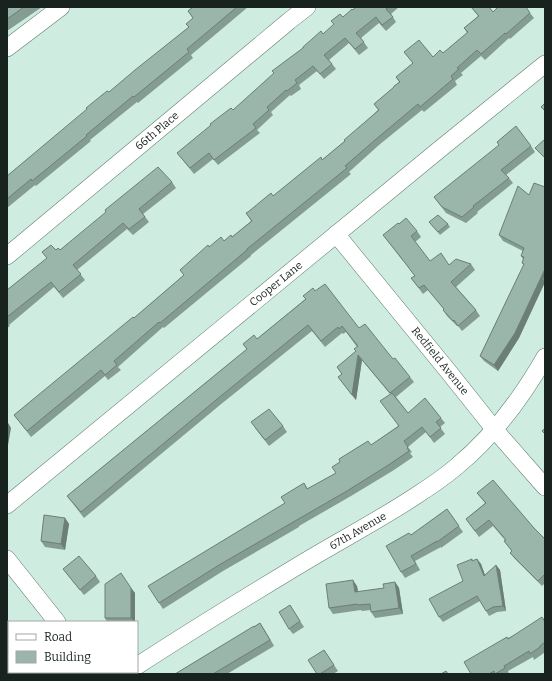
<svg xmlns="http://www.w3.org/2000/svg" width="552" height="681" font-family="Bitter,serif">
  <rect width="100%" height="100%" fill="#cfece0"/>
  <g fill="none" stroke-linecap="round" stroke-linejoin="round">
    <!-- lane casing -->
    <g stroke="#617b71" stroke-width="10">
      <g id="lane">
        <path d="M7,648L9,651"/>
        <path d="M29,672L31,674"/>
      </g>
    </g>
    <!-- street casing -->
    <g stroke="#617b71" stroke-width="18">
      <g id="street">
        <path d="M7,48L61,7"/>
        <path d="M336,234L448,371L495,430L545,487"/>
        <path d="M7,256L289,21L307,7"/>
        <path d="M7,505L440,149L545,64"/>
        <path d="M7,559L57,622"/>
        <path d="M137,666C189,632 243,599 296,567C335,543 376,522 414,497C428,488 443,478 456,467C494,436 521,399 545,357"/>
        <path d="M99,672L101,674"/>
      </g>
    </g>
    <!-- lane -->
    <use href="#lane" stroke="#fff" stroke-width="9"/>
    <!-- street -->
    <use href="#street" stroke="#fff" stroke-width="17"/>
  </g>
  <!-- wall -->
  <g fill="#849c92">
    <path d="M7,7H42L7,31Z"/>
    <path d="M193,7H248L191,55L193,58L138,103L137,102L90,140L91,141L36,186L35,185L7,208V176L189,27L193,18L188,11Z"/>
    <path d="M356,7H399L391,14L396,22L386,31L379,23L361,38L368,48L359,55L349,43L329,60L336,69L324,79L317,71L299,85L301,89L291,96L290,95L271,112L273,115L257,130L260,133L218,165L213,159L194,174L177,153L233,110L334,25L331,21L343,17Z"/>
    <path d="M471,7H489L493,12L530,13L534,18L510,39L509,38L485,60L481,56L461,73L463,75L455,81L457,85L424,112L422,110L379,145L349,172L351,174L251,255V256L164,328L163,327L118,367L121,370L108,380L105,376L31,437L14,415L134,318L184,275L180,270L209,247L224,241L232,237L251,221L246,213L273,196L322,160L345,141L378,110L374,104L394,87L399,82L396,77L413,63L404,52L433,57L443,53L467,33L464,28L478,16Z"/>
    <path d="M531,146L535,152L506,175L509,178L513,183L477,212L478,213L466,223L446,213L434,197Z"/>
    <path d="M172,182L176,188L143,214L149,222L133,235L127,229L77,270L85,280L63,298L54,287L9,325L10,326L7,328V290L47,259L56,250H60Z"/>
    <path d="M545,187V282L519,338L498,371L484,361L480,356L524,265L522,263L523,259L521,256L523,251L503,241L499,235L529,195Z"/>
    <path d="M429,222L448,224L450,227L440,235Z"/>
    <path d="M399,224L417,231L421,237L415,242L430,261L449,265L471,264L475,270L456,287L476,310L480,316L462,331L458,326H457L447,316L443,310L444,309L428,290L423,294L411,278L415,276L403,260V261L383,235Z"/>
    <path d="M315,291L359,328L393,359L410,377L414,382L396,397L408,413L441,418L445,423L440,427L445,434L434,443L426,432L408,447L412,452L410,453L413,457L394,470L351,496L299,526V527L223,571L163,609L159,603L285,503L304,483L308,489L336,473L371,445L398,426L390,394L362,360L356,400L338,377L342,374L337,367L356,352L357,347L346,332L343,334L342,333L325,347L312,331L220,405L84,518L67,496L247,349L243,344L257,339Z"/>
    <path d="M283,426L287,432L269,446L255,428Z"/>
    <path d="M477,493L534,528L545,539V583L542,586L514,558L510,553L512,551L504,541L505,540L493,526L479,537L466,519L485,503Z"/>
    <path d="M447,509L463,532L441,548V547L415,561L420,570L405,578L401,572L411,535Z"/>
    <path d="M65,518L69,524L65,550L45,547L41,541Z"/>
    <path d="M477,559L481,564L485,575L496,565L500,570L506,611L497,612L489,616L480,601L443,622L439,617L463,581L473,561Z"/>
    <path d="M63,569L96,576L100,582L84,595Z"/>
    <path d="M395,582L399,588L403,614L375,618L371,612V610L362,611L361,610L333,614L329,608L357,586L358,592L384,588Z"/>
    <path d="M131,588L135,593V622H107L105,618Z"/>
    <path d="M290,605L304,627L293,634L289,629Z"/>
    <path d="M545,621V651H544V653L534,660L533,657L508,671L509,674H471L508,638Z"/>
    <path d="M260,623L274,646L227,674H175Z"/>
    <path d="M324,650L338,671L333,674H317Z"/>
  </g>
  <!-- shaded-wall -->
  <g fill="#6c7f77">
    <path d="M545,269V281L542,277Z"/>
    <path d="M541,277L545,282L519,338L498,371L494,365Z"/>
    <path d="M358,355L362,360L356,400L352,395Z"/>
    <path d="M7,421L11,428L7,451Z"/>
    <path d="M65,518L69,524L65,550L61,544Z"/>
    <path d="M477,559L481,564L487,581L484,576Z"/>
    <path d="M496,565L500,570L506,611L503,606Z"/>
    <path d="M353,580L357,586L359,598L355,592Z"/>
    <path d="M395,582L399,588L403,614L399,608Z"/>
    <path d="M131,588L135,593V622H134L131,618Z"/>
    <path d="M260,623L264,629L274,646L270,640Z"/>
  </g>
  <!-- building -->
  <g fill="#9ab5aa" stroke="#6c7f77">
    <path d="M7,7H24L7,19Z"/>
    <path d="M193,7H237L187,49L189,52L134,97L133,96L86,135L87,136L32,181L31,179L7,199V176L87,109L86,108L107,91L109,92L135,70L189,27L186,24L193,18L188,11Z"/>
    <path d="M356,7H389L386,9L393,17L382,25L376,17L356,33L364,42L355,49L345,38L324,55L332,64L320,74L313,66L295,80L297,83L287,91L286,90L267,107L269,110L253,124L256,128L214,160L209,153L190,168L177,153L211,125L210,124L231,108L233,110L274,73L272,71L303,48V47L321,31L323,34L334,24L331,21L340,14L343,17L352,9L353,10Z"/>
    <path d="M471,7H489L493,12L498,7H526L530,13L506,34L505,33L481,54L477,50L457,68L459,69L451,76L453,79L420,107L418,104L375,140L345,166L347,168L247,249V250L160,323L159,322L114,361L117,365L105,375L101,370L27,431L14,415L133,317L134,318L184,275L180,270L208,245L209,247L221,237L224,241L231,235L232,237L252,221L246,213L248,212L271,193L273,196L321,157L322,160L345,141L344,140L379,110L374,104L394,87V86L400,82L396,77L413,63L404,52L419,40L433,57L440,50L443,53L468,32L464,28L479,16Z"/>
    <path d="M545,103V111L541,107Z"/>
    <path d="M516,126L531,146L501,170L509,178L473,206L474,207L462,217L442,207L434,197L499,145L497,142Z"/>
    <path d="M545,139V158L535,148Z"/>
    <path d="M158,167L172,182L139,209L145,217L129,229L123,223L73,265L81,274L59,292L51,282L7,317V290L47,258L42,252L51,245L56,250L58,248L60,250L106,212L105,210Z"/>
    <path d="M534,183L545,187V269L515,333L494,365L480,356L524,264L522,263L524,257L521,256L524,248L499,235L518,186L529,195Z"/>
    <path d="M438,215L448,224L438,232L429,222Z"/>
    <path d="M406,218L417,231L411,236L430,261L441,253L449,265L456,259L471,264L451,282L476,310L458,326L454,320L453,321L443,310L444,309L424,285L419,288L411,278L415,276L399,255L383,235L398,223L399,224Z"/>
    <path d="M325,284L359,328L365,324L393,359L395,358L410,377L390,393L358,355L352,395L338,377L342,374L337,367L356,351L354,349L358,346L342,326L339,329L338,327L321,341L308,325L216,400L81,512L67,496L247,349L243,344L254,335L257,339L306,299L303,296L313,288L315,291Z"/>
    <path d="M392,393L408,413L425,398L441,418L436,422L441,428L430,437L422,427L404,441L408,447L407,448L409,451L390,464L347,491L295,521L219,565L159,603L148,586L285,503L281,497L304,483L307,489L336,473L332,467L340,462L339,459L368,441L371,445L399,426L380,401Z"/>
    <path d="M269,409L283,426L265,440L251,422Z"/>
    <path d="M545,428V434L542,431Z"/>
    <path d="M493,480L534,528L545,539V574L538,581L510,553L512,551L504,541L506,540L489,520L475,531L466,519L486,503L477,493Z"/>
    <path d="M447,509L459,526L437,542V541L411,556L416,564L401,572L386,546L409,533L411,535Z"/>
    <path d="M44,515L65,518L61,544L41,541Z"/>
    <path d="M79,556L96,576L80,590L63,569Z"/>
    <path d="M472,559V561L477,559L484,576L496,565L503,606L493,607L486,611L477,596L439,617L429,599L463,581L457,565Z"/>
    <path d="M121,573L131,588V618H105V584Z"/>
    <path d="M353,580L355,592L384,588L383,584L395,582L399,608L371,612L370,604L358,605L357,604L329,608L326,584Z"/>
    <path d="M290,605L300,621L289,629L279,612Z"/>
    <path d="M542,617L545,622V642L540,646V647L530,654L529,651L504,666L505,668L495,674L494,671L489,674H471L464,662L507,637L508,639Z"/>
    <path d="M260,623L270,640L213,674H175L254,626V627Z"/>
    <path d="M324,650L334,665L320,674H317L308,660Z"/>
    <path d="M446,671L448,674H441Z"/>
  </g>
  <g text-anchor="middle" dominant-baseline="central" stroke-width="3.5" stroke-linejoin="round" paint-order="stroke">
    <!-- street labels -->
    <g font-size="11" fill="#18231f" stroke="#fff">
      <text transform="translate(157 131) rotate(-40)">66th Place</text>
      <text transform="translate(276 284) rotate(-39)">Cooper Lane</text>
      <text transform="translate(440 361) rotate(51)">Redfield Avenue</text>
      <text transform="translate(358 531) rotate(-30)">67th Avenue</text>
    </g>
  </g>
  <!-- border -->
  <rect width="552" height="681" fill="none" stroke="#18231f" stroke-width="16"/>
  <!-- legend -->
  <rect x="8" y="621" width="130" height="52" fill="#ffffff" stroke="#a3a7a5"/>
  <rect x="16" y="634" width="20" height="6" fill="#ffffff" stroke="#a3a7a5"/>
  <text x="44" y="641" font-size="12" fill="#18231f">Road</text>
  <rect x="16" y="651" width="20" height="12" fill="#9ab5aa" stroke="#a3a7a5"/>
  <text x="44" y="661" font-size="12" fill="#18231f">Building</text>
</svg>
